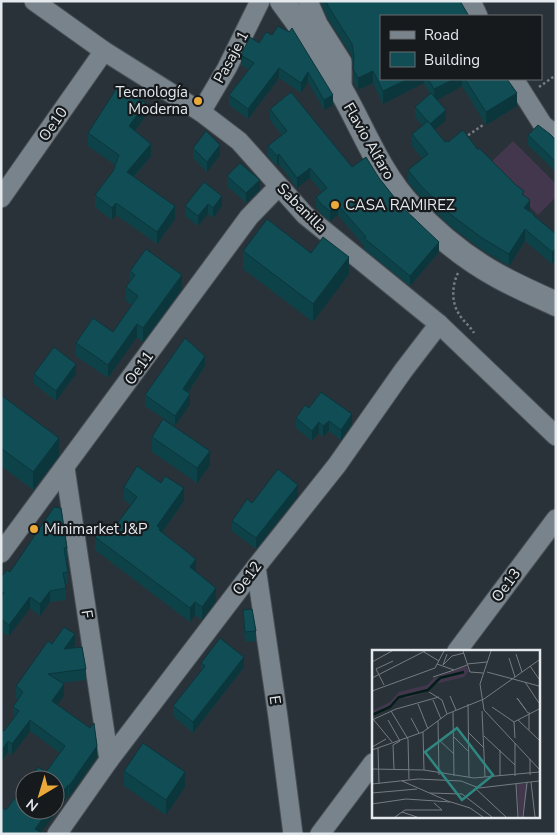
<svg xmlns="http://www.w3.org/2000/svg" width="557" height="835" font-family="'Nunito Sans',sans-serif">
  <rect width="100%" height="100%" fill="#2a3239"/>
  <!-- green -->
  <path fill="#42374d" d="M513,141L556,184V197L538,215L488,165Z"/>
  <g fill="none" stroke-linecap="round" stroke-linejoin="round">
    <!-- minor casing -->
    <g stroke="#485055" stroke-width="21">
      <g id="minor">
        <path d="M34,1L104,51L201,112L239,141L305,215L439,324L556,436"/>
        <path d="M308,1L318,24L342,62V92"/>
        <path d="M471,1L478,16"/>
        <path d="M514,79L543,125L556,135"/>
        <path d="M201,112L227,68L260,1"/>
        <path d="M1,198L104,51"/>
        <path d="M65,468L109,760"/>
        <path d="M1,553L249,217L279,186"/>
        <path d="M256,567L278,717L293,834"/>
        <path d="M457,651L556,519"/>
        <path d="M57,834L109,760L256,567L337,465L403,371L439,324"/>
        <path d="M320,834L373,763"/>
      </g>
    </g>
    <!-- tertiary casing -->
    <g stroke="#485055" stroke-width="26">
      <path id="tertiary" d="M282,1C304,30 323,59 341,90C364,130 379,173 411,207C436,234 465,258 498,276C516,286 537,295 556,304"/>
    </g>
    <!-- path -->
    <g stroke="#757c82" stroke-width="2.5" stroke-dasharray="2.5 2.5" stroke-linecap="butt">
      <path d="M539,87L556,75"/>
      <path d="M464,138L483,125"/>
      <path d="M458,273C452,285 451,302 459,314C463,321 470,326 474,333"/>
    </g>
    <!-- minor -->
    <use href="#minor" stroke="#79838b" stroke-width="19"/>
    <!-- tertiary -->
    <use href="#tertiary" stroke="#79838b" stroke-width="24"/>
  </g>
  <!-- wall -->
  <g fill="#0e4249">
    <path d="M320,1H463L381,16V79H507L517,106L486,125L462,86L437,100L446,120L434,130L445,142H448L478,150L524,196L530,211L534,216L556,234V260L552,264L525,241L509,266L482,250L450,226L421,198L408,182V170L422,159L412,146V134L423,126L415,117V107L430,94L424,83L383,104L373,83L358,90L353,81V66L352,56L328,19Z"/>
    <path d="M278,26L333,105L324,110L308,82L301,93L279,78L248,119L229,105V95L249,70L241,65V55L272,35Z"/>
    <path d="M270,109L352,167L379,178L439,252L410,286L364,249V246L338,215L330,221L321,214L316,207V197L322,192L310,178L297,188L279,164L277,166L268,156V146L282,135L270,120Z"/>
    <path d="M146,115L135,131L151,156L134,177L175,219L157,244L116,215L112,220L95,207V195L113,171L115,165L88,146V133Z"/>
    <path d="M528,135L556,140V172L528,145Z"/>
    <path d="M193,148L220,155L207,172L193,158Z"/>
    <path d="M227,176L260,190L246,203L227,186Z"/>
    <path d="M204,182L222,206L213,218L208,214L198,226L185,216V206Z"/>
    <path d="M243,251L349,274L313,322L243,269Z"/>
    <path d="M130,271L182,289L143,342L137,337L108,378L76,356V343L113,332L132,305L126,301V287L130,281Z"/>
    <path d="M205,366L188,393L190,404L175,426L145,406V395Z"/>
    <path d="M34,374H76L56,401L34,384Z"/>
    <path d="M1,395L59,456L33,490L1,466Z"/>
    <path d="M309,408L352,424L341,440L329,431L323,437L319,433L312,441L296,428V418Z"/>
    <path d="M152,437L210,465L197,483L152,452Z"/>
    <path d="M124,487L184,501L162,533L196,572L216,601L202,620L195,615L190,622L95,550V537L113,529L131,505L124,500Z"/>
    <path d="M298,496L256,549L232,531V521L252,503Z"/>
    <path d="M54,507L67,548V559H66L68,572V584H65L66,600L50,602L40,616L30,608L9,636L1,631V577L10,572Z"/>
    <path d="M243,610L256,631V641L245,642L243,620Z"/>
    <path d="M52,644L75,645L73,648L86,669V680L62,683L64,696L57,705L97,757L69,797L68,796L6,810L46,772L60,753L30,731L12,755L8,752L1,762V729L4,731L14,719L13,718V707L18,699L16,698V686Z"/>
    <path d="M201,663L244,667L193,733L173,716V706L201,672Z"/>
    <path d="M124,771L185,787L166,815L124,786Z"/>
  </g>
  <!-- shaded-wall -->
  <g fill="#0b363c">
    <path d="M279,68V78L248,119V109Z"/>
    <path d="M373,71V83L358,90V78Z"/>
    <path d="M308,72V82L301,93V83Z"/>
    <path d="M408,79H424V83L383,104V91Z"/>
    <path d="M454,79H462V86L434,102V89Z"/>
    <path d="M517,93V106L486,125V112Z"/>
    <path d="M333,95V105L324,110V100Z"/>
    <path d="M146,103V115L129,139V126Z"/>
    <path d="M446,110V120L430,134V124Z"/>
    <path d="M151,144V156L127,184V172Z"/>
    <path d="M220,145V155L207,172V162Z"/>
    <path d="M279,154V164L277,166V156Z"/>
    <path d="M310,168V178L297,188V178Z"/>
    <path d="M260,180V190L246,203V193Z"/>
    <path d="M222,196V206L213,218V208Z"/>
    <path d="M530,200V212L524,208Z"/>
    <path d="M116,203V215L112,220V208Z"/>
    <path d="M208,204V214L198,226V216Z"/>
    <path d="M338,205V215L330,221V211Z"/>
    <path d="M175,206V219L157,244V232Z"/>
    <path d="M525,229V241L509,266V254Z"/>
    <path d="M439,242V252L410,286V276Z"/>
    <path d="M556,248V260L552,264V252Z"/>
    <path d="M349,257V274L313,322V304Z"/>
    <path d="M182,275V289L143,342V328Z"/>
    <path d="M137,324V337L108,378V365Z"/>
    <path d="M205,356V366L183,400V389Z"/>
    <path d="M76,364V374L56,401V391Z"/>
    <path d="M190,394V404L175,426V416Z"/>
    <path d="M352,414V424L341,440V430Z"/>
    <path d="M329,421V431L323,437V426Z"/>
    <path d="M319,422V433L312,441V431Z"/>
    <path d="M59,438V456L33,490V472Z"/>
    <path d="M210,451V465L197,483V468Z"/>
    <path d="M298,485V496L256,549V538Z"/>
    <path d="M184,488V501L160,535L157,526Z"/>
    <path d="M196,559V572L190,567Z"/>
    <path d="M216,588V601L202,620V607Z"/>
    <path d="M50,591V602L40,616V604Z"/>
    <path d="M30,597V608L9,636V625Z"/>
    <path d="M195,602V615L190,622V608Z"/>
    <path d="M75,634V645L64,661V649Z"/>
    <path d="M244,657V667L193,733V722Z"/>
    <path d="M64,684V696L52,712V701Z"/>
    <path d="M30,720V731L12,755V744Z"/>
    <path d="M8,741V752L1,762V751Z"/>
    <path d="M97,746V757L69,797V786Z"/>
    <path d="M185,772V787L166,815V800Z"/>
    <path d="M68,785V796L40,834L35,829L49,810H55V802Z"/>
  </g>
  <!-- building -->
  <g fill="#104d55" stroke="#0b363c">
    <path d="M326,1H460L469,16H381V79H408L383,91L373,71L358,78L353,69L354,57L352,44L328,6Z"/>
    <path d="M278,26L289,32L292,28L333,95L324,100L308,72L301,83L279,68L248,109L229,95L254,63L241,55L250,37L259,43L266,32L272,35Z"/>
    <path d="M428,79H454L434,89Z"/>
    <path d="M465,79H507L517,93L486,112Z"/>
    <path d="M118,86L146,103L129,126L151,144L127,172L175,206L157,232L116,203L112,208L95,195L113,171L119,155L88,133Z"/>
    <path d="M291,92L352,167L366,157L379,178L401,206L439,242L410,276L364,238L366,237L338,205L330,211L321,204L316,197L327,188L310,168L297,178L279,154L277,156L268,146L287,131L270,109Z"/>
    <path d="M431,93L446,110L430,124L415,107Z"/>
    <path d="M428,121L445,142L447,141L448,142L463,130L478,150L479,148L516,185L524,191L522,194L530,200L524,208L534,214L533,215L556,234V248L552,252L525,229L509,254L482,238L450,214L421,186L408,170L428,154L412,134Z"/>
    <path d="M538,125L550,134L556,140V162L528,135Z"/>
    <path d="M206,131L220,145L207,162L193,148Z"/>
    <path d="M240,163L260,180L246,193L227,176Z"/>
    <path d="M204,182L222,196L213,208L208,204L198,216L185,206Z"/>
    <path d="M267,219L311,253L323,237L349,257L313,304L243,251Z"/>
    <path d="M146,249L182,275L143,328L137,324L108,365L76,343L93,318L113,332L138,296L126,287L135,275L130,271Z"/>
    <path d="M185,338L205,356L183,389L190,394L175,416L145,395Z"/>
    <path d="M54,347L76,364L56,391L34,374Z"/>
    <path d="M321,392L352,414L341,430L329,421L323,426L319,422L312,431L296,418L305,405L309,408Z"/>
    <path d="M1,395L59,438L33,472L1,448Z"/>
    <path d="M163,419L210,451L197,468L152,437Z"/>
    <path d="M137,466L161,483L165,476L184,488L157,526L160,528L159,530L196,559L190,567L216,588L202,607L195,602L190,608L95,537L106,524L113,529L137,497L124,487Z"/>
    <path d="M278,469L298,485L256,538L232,521L247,499L252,503Z"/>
    <path d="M54,507L61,508L67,548H64L68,572L63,573L66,588L50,591L40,604L30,597L9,625L1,619V597L4,593L1,591V577L7,570L10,572Z"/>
    <path d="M252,609L256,631L245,632L243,610Z"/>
    <path d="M64,627L75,634L64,649L82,647L86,669L48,674L64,684L52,701L90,728L94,723L97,746L69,786L68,785L55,802V780H29L38,767L46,772L65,746L30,720L12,744L8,741L1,751V729L4,731L19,711L13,707L23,692L16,686L48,641L52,644Z"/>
    <path d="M220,638L244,657L193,722L173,706L205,666L201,663Z"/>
    <path d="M143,743L185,772L166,800L124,771Z"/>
    <path d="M25,785V810H49L35,829L43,834H1V807L6,810Z"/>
  </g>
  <!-- markers -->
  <g fill="#eba93a" stroke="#161a1d" stroke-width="2">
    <circle cx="198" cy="101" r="5"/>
    <circle cx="335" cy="205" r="5"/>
    <circle cx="34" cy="529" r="5"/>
  </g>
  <g text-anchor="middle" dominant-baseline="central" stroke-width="4.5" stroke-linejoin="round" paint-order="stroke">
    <!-- street labels -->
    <g font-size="15" fill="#e3e9ed" stroke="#161a1d">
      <text transform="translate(231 57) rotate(-62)">Pasaje 1</text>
      <text transform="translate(53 124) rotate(-55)">Oe10</text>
      <text transform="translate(369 141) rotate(60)">Flavio Alfaro</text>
      <text transform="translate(302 208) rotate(45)">Sabanilla</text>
      <text transform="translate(139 368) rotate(-54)">Oe11</text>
      <text transform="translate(247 578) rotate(-53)">Oe12</text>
      <text transform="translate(506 585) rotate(-53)">Oe13</text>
      <text transform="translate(87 614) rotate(81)">F</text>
      <text transform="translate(275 700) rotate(82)">E</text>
    </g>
    <!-- poi labels -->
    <g font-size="15" fill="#e3e9ed" stroke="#161a1d" text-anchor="start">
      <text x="188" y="92" text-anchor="end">Tecnología<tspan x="188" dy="17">Moderna</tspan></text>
      <text x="345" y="205">CASA RAMIREZ</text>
      <text x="44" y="529">Minimarket J&amp;P</text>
    </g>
  </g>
  <!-- overview -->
  <g transform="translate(372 650)">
    <rect width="168" height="168" fill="#2a3239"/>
    <path d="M94,16L97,21L92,27L63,34L56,41L35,48L29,47L20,57L0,67V61L18,52L27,42L55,35L62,28ZM145,134H156L150,167H147Z" fill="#42374d"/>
    <path fill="none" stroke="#031e18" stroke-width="2.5" d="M0,65L18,57L27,47L56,40L68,28L92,22"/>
    <path fill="none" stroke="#747b81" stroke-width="1" d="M91,1L98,22L111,23M119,1L108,34L112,60L167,119M52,2L67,11M75,4L71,15L80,6L92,3M144,4L150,22M137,8L143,27M0,12L20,1M65,14L82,20L95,15M95,14L115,12M158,16L167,29M115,22L167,36M61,27L82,20M0,28L53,1M153,32L167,53M12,35L4,19L21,11M0,41L63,18L72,1M57,42L70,50L75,64M78,46L84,60M61,50L69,69M46,54L56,79M96,54L97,127M120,57L142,72M154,60L145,48L156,63M19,61L36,89L37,129M110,61L113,127M81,62L82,126M157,62V80M39,68L47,83M1,69L20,92M0,70L24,59L67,47M16,70L28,91L21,95L22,119M146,70L167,90M66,71L67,125M142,72L167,59M142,72L143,88M51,82L52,120M97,83L111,97M112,86L143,115M82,87L96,101M66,89L82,104M143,93V126M0,97L14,89M6,98L7,134M0,100L51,82L75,64L112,49L167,10M128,100V126M158,109V125M0,119L52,120L102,128L167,122M30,131L78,152M159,132L163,167M0,134L46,129L89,131L107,138L167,131M144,134L146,167M103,138L134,167M0,143L45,139M58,143L90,144L120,167M0,154L34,149L79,152L98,158L111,167M30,162L45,167M23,167L33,160H70L62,153M151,167L155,132"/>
    <path fill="#2f8781" fill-opacity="0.15" stroke="#2f8781" stroke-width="2.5" d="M85,78L121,125L90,150L53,102Z"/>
    <rect width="168" height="168" fill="none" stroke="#e3e9ed" stroke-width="2.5"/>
  </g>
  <!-- border -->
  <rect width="557" height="835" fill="none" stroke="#e3e9ed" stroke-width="5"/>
  <!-- legend -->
  <rect x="380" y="15" width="162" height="65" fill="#161a1d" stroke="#686d70"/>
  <rect x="390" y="31" width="25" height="8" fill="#79838b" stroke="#686d70"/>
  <text x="424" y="40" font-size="15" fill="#e3e9ed">Road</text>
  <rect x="390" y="52" width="25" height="15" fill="#104d55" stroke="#686d70"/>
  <text x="424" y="65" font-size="15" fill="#e3e9ed">Building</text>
  <!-- north arrow -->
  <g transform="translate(40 795) rotate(218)"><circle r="24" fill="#161a1d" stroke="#686d70"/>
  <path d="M0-4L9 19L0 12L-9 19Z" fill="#eba93a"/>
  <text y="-8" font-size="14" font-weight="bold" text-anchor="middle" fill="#e3e9ed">N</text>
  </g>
</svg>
